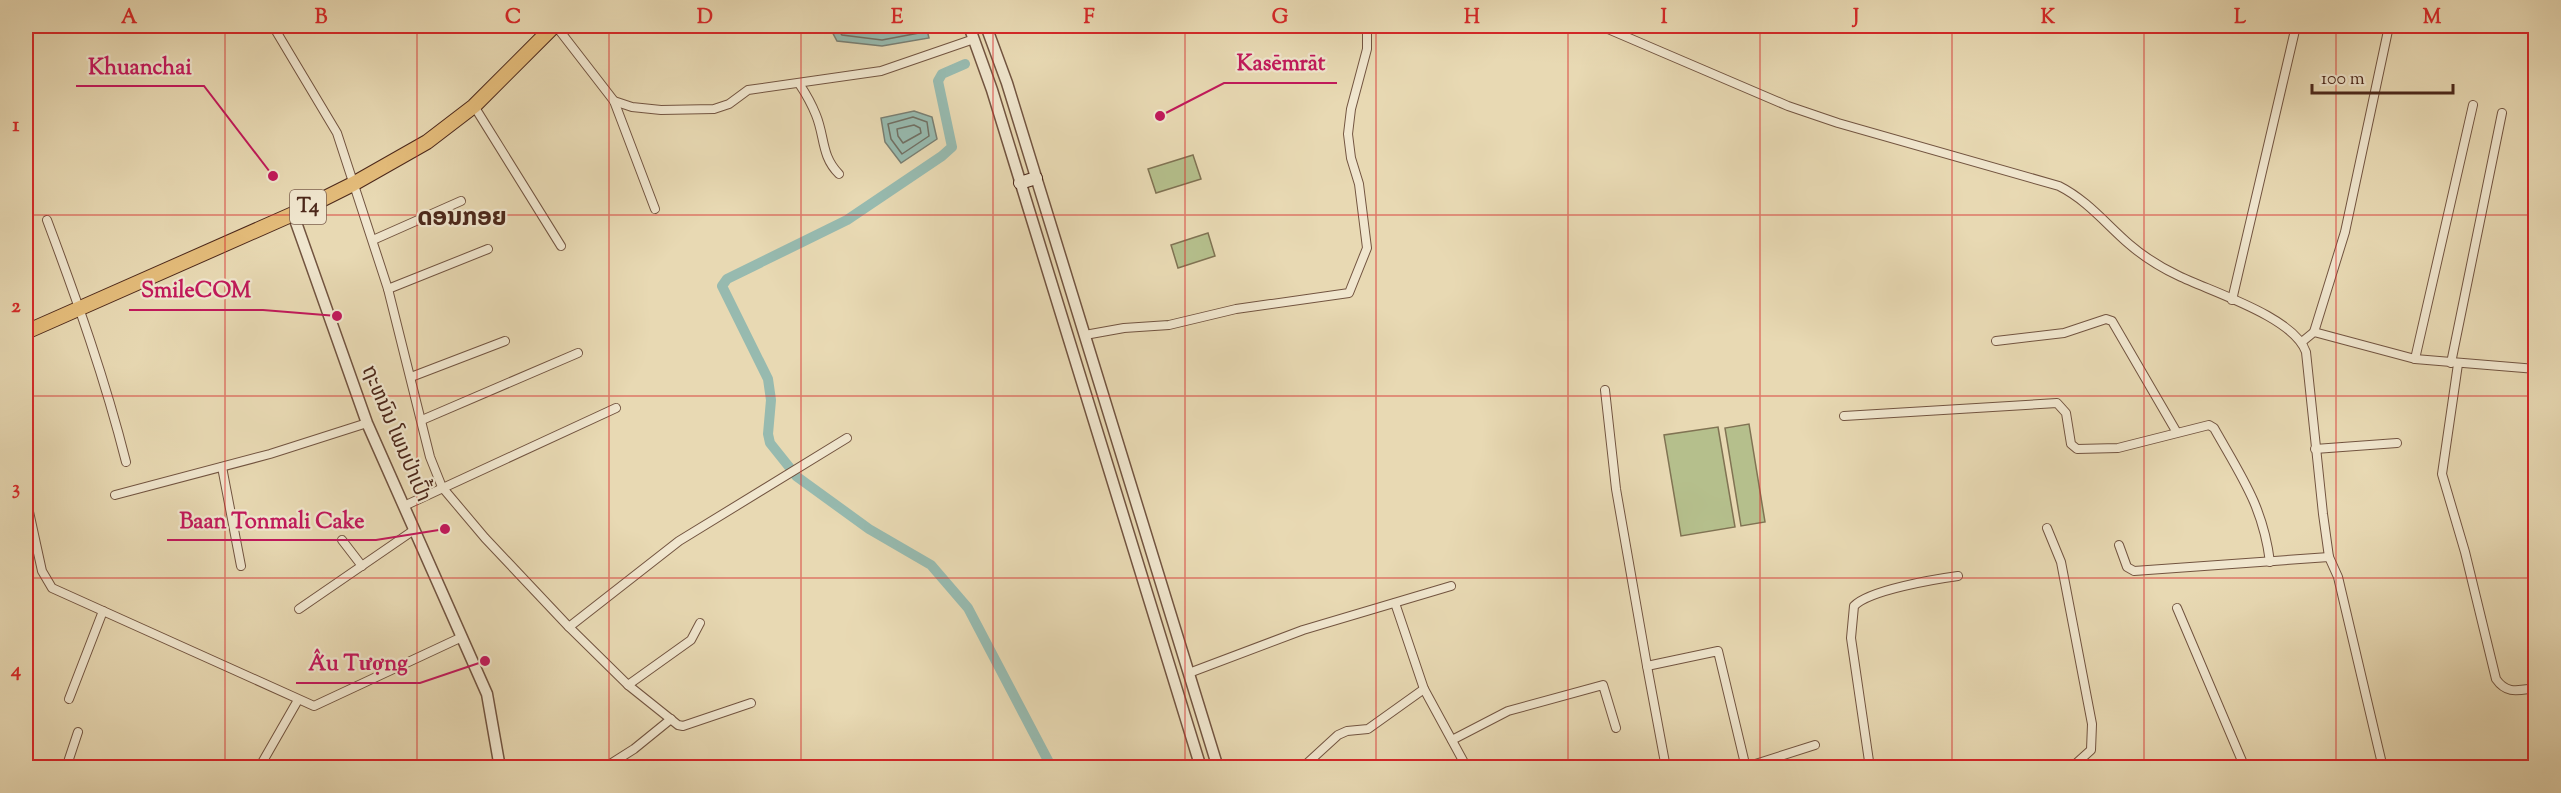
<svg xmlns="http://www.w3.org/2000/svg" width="2561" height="793" font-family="'Sorts Mill Goudy','Noto Sans Lao',serif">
  <rect width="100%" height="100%" fill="#e8d9b3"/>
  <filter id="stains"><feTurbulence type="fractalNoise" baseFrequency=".00333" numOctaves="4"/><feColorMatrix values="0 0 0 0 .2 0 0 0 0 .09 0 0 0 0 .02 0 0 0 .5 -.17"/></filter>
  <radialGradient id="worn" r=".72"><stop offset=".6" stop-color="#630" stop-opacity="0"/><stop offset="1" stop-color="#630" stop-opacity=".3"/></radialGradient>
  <!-- green -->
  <g fill="#b5bf8c" stroke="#807353" stroke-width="1.5">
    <path d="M1193,155L1201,179L1156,193L1148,169Z"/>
    <path d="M1208,233L1215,256L1178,268L1171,245Z"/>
    <path d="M1749,424L1765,522L1741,526L1725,428Z"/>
    <path d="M1718,427L1735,527L1681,536L1664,435Z"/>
  </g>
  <!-- water -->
  <g fill="#97baaf" stroke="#797f73" stroke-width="1.5">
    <path d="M829,26H926L929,38L882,46L837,41Z"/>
    <path d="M914,111L932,117L937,139L901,163L885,142L881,118Z"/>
  </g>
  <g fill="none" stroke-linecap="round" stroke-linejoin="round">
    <!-- shore -->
    <g stroke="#717064" stroke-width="1.5">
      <path d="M835,26L842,35L882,40L919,33L920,26"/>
      <path d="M844,26L847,29L882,33L913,26"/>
      <path d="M913,117L927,122L929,136L902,154L891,139L888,124Z"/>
      <path d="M914,125L920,128L921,133L903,143L898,136L897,129Z"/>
    </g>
    <!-- canal -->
    <g stroke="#97baaf" stroke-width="10">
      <path d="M790,468L770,443L768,434L771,400L768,379L722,286L727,279L847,220L942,156L952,147L938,81L942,74L965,64"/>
      <path d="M796,476L869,529L931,565L968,608L1052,768"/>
    </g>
    <!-- minor casing -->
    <g stroke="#725440" stroke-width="10">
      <g id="minor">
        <path d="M273,26L337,133L388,289L430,457L442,487L485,538L569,627L628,685L678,725L683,726L751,703"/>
        <path d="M556,26L614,101L655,209"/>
        <path d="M1601,26L1788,106L1838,123L2059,186C2087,200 2106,224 2129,244C2144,257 2162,268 2179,276C2212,292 2294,317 2306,352L2323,514L2329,557L2338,577L2383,768"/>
        <path d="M26,63L27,67"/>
        <path d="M800,85C806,94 812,105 816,115C825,137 821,156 839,174"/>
        <path d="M614,101L632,107L661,110L714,109L729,104L748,90L881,71L974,39"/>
        <path d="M474,106L561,246"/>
        <path d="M47,220C77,300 105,379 126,462"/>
        <path d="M373,240L461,201"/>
        <path d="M388,289L488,249"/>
        <path d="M2232,300L2296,26"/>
        <path d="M2314,332L2345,232L2389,26"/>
        <path d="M1085,335L1124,328L1169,325L1236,309L1349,293L1367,248L1359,184L1351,158L1348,134L1351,109L1367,49V26"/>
        <path d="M1996,341L2064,333L2106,319L2112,321L2176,431"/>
        <path d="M2303,341L2314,332L2415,359L2536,369"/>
        <path d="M2415,359L2473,105"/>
        <path d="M2451,363L2502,113"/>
        <path d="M2458,364L2442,474L2465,552L2496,679C2507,695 2519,690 2536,688"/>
        <path d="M411,377L505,341"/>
        <path d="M1605,390L1616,489L1647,666"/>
        <path d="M1844,416L2057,403L2066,413L2071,444L2077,449L2118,448L2209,425L2214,428C2241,476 2263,506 2270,562"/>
        <path d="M422,420L578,353"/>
        <path d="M2315,449L2397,443"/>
        <path d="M222,467L241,566"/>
        <path d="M115,495L270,454L367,423"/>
        <path d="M26,498L42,571L52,588L314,706L462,637"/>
        <path d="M404,506L616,408"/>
        <path d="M2047,528L2061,562L2092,724L2091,750L2071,768"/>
        <path d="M342,540L362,566"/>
        <path d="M2119,545L2127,567L2134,571L2329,557"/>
        <path d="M1395,603L1424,689L1467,768"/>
        <path d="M2177,608L2245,768"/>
        <path d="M299,609L414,530"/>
        <path d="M569,627L679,541L847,438"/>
        <path d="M1189,673L1303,630L1451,586"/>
        <path d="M628,685L691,640L700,623"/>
        <path d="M69,699L103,611"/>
        <path d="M1452,740L1508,711L1603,685L1616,728"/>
        <path d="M1746,767L1815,745"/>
        <path d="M66,768L78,732"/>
        <path d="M259,768L298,700"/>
        <path d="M604,768L634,749L671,719"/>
        <path d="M1302,768L1338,735L1347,731L1368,729L1424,689"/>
        <path d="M1666,768L1647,666L1718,651L1746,768"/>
        <path d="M1870,768L1851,638L1854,606C1869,590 1936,579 1958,576"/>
      </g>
    </g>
    <!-- tertiary casing -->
    <g stroke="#725440" stroke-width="13">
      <g id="tertiary">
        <path d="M969,26L992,90L1201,768"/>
        <path d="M986,26L1007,83L1218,768"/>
        <path d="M293,214L367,423L487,694L500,768"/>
      </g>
    </g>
    <!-- secondary casing -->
    <g stroke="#4b271a" stroke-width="14">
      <path id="secondary" d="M1020,183L1036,178"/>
    </g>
    <!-- primary casing -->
    <g stroke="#4b271a" stroke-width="16">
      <path id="primary" d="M26,332L293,214L353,184L427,142L474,106L554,26"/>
    </g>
    <!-- minor -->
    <use href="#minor" stroke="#f0e6ce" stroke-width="8"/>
    <!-- tertiary -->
    <use href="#tertiary" stroke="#f0e6ce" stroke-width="10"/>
    <!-- secondary -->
    <use href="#secondary" stroke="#f0e6ce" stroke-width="12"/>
    <!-- primary -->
    <use href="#primary" stroke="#e4bc7a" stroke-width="14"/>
  </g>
  <!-- grid -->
  <path fill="none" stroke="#d62828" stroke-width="1.5" stroke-opacity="0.55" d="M225,26V768M417,26V768M609,26V768M801,26V768M993,26V768M1185,26V768M1376,26V768M1568,26V768M1760,26V768M1952,26V768M2144,26V768M2336,26V768M26,215H2536M26,396H2536M26,578H2536"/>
  <g text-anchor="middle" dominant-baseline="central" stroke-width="4.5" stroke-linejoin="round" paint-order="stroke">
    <!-- shield labels -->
    <rect fill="#f0e6ce" stroke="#7c6050" stroke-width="1.5" x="290" y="190" width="36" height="34" rx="4.5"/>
    <g font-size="20" font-weight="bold" fill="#4b271a">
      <text x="308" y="207">T4</text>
    </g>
    <!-- street labels -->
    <g font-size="21" fill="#4b271a" stroke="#f0e6ce">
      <text transform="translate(395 434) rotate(67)">ຖະຫນົນ ໂພນປ່າເປົ້າ</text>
    </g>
    <!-- quarter labels -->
    <g font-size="24" font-weight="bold" fill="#4b271a" stroke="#f0e6ce">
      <text x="462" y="219">ດອນກອຍ</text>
    </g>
  </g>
  <!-- callouts -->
  <path fill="none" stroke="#c2185b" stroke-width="2" d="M1160 116L1224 83H1337M273 176L204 86H76M337 316L263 310H129M445 529L376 540H167M485 661L420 683H296"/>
  <g fill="#c2185b" stroke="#f0e6ce" stroke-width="2">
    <circle cx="1160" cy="116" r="6"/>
    <circle cx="273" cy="176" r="6"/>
    <circle cx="337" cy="316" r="6"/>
    <circle cx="445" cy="529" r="6"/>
    <circle cx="485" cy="661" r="6"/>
  </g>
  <g font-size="22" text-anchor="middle" font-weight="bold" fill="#c2185b" stroke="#f0e6ce" stroke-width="4.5" stroke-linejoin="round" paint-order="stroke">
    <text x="1281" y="70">Kasēmrāt</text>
    <text x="140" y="74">Khuanchai</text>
    <text x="196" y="297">SmileCOM</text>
    <text x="272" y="528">Baan Tonmali Cake</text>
    <text x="358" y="670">Ấu Tượng</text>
  </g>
  <!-- margin -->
  <rect width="2561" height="793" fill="none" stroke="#e8d9b3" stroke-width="66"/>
  <!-- scale -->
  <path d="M2312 84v9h141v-9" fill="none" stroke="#4b271a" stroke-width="3"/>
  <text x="2321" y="84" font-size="18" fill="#4b271a" stroke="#f0e6ce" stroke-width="4.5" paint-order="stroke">100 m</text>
  <rect x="33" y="33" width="2495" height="727" fill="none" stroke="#d62828" stroke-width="2"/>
  <g font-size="20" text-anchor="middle" font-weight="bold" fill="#d62828">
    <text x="129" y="23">A</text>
    <text x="321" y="23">B</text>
    <text x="513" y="23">C</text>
    <text x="705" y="23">D</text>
    <text x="897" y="23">E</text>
    <text x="1089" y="23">F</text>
    <text x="1280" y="23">G</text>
    <text x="1472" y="23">H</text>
    <text x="1664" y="23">I</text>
    <text x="1856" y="23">J</text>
    <text x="2048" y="23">K</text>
    <text x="2240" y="23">L</text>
    <text x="2432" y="23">M</text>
    <text x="16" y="131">1</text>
    <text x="16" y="312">2</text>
    <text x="16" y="494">3</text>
    <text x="16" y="676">4</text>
  </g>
  <rect width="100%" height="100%" filter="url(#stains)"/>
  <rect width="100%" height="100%" fill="url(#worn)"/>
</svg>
